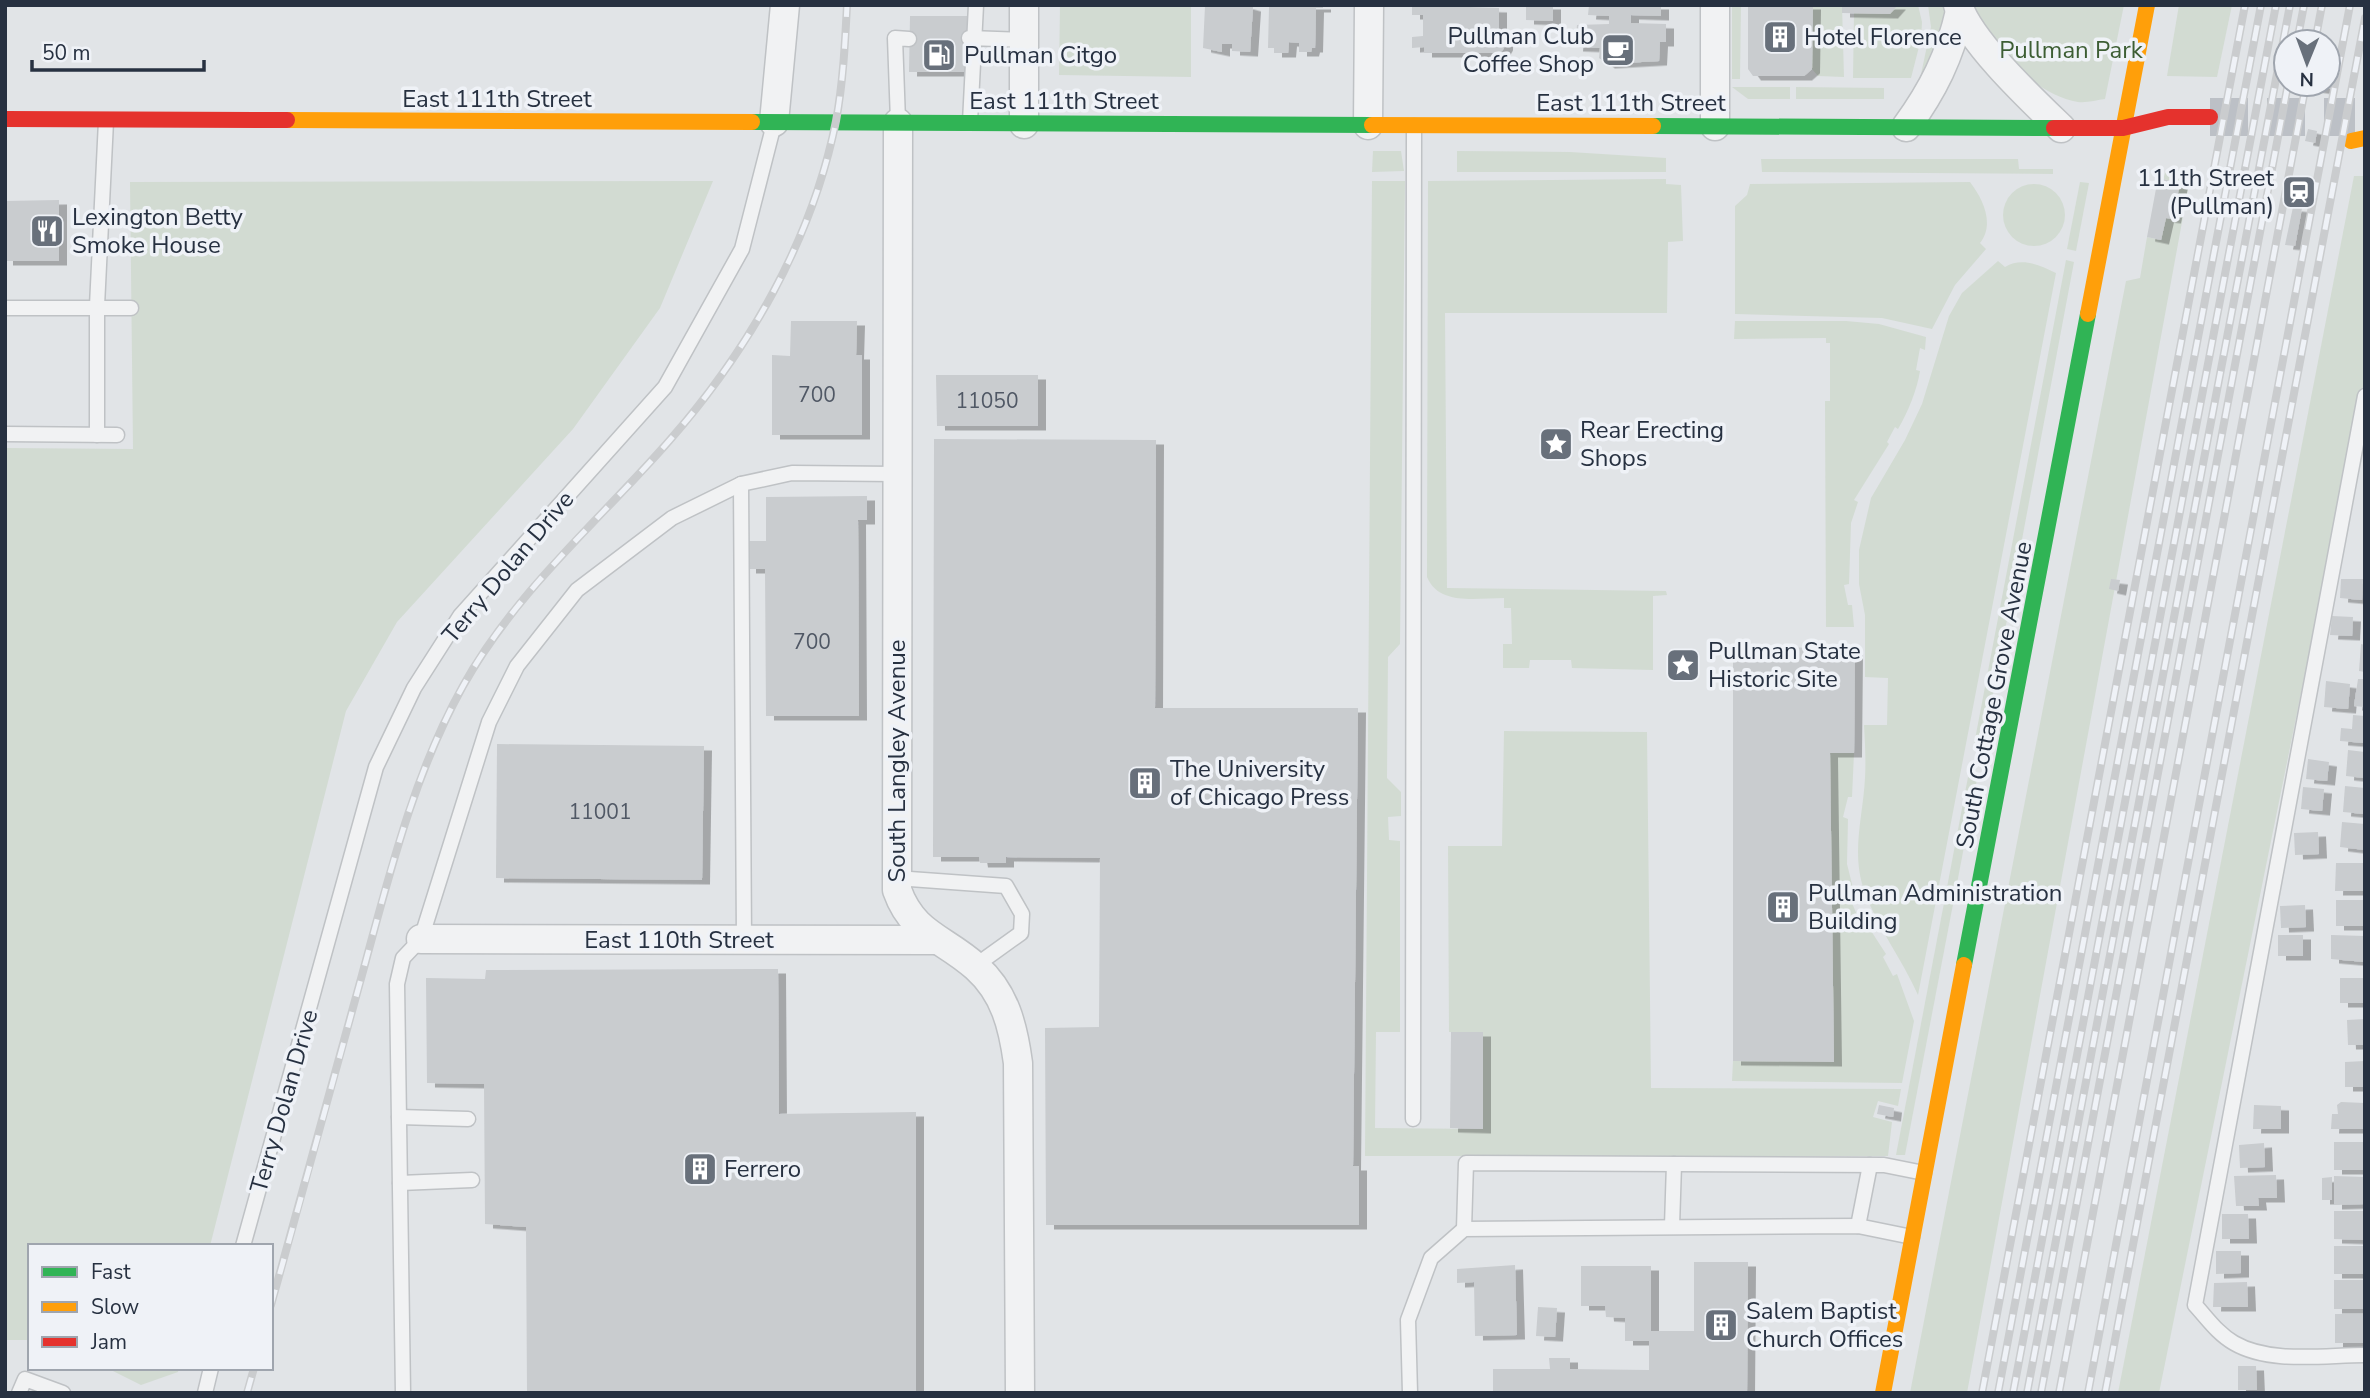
<svg xmlns="http://www.w3.org/2000/svg" width="2370" height="1398" font-family="'Nunito Sans',sans-serif">
  <defs>
    <filter id="shadow"><feDropShadow dx="8" dy="4.5" stdDeviation="0" flood-color="#0004"/></filter>
  </defs>
  <rect width="100%" height="100%" fill="#e1e4e7"/>
  <!-- green -->
  <g fill="#d2dbd2">
    <path d="M1060,5H1191V77L1059,75Z"/>
    <path d="M1732,5H1741L1740,79H1732Z"/>
    <path d="M1813,5H1842L1844,77L1818,76L1812,69Z"/>
    <path d="M1898,5H1918L1922,22L1921,39L1911,78H1853L1854,13L1889,14Z"/>
    <path d="M1928,5H1945V37L1920,79L1931,27Z"/>
    <path d="M1973,5H2124L2105,99C2097,100 2087,103 2078,102C2032,94 1991,45 1973,5Z"/>
    <path d="M2179,5H2232L2217,77L2167,76Z"/>
    <path d="M1732,87H1790V99H1748Z"/>
    <path d="M1796,87L1884,88V99H1796Z"/>
    <path d="M1373,151H1401L1404,171L1372,172Z"/>
    <path d="M1457,151L1570,152L1666,158V172H1457Z"/>
    <path d="M1761,159H2018L2019,169H2053V174L1762,172Z"/>
    <path d="M2166,171L2191,173L1967,1393H1910L2126,281L2140,278L2147,237L2161,240L2166,218L2173,219L2180,183L2163,179Z"/>
    <path d="M2354,176H2365V378L2159,1393H2118Z"/>
    <path d="M1666,179V184L1681,185L1683,241L1668,242L1667,313H1445L1447,588L1666,591L1667,595L1653,596V670L1572,668L1571,660H1530L1529,668H1503V644H1512L1511,608H1504V598C1477,598 1439,606 1427,577L1428,181Z"/>
    <path d="M713,181L660,308L573,429L397,622L346,711L210,1246H30V1340H5V448L133,449L130,182Z"/>
    <path d="M1372,181H1405L1400,644L1388,657L1387,778L1401,792V816L1388,817L1389,840L1400,841V1032H1376L1375,1128L1483,1129V1033L1449,1032L1448,846H1502L1504,731L1647,732L1651,1088L1901,1089L1898,1106L1878,1101L1873,1117L1892,1122L1888,1156H1365Z"/>
    <path d="M1970,182C1983,199 1995,224 1980,243L1986,249L1955,285L1932,329L1882,318L1735,314V206L1747,195L1750,184Z"/>
    <path d="M2080,182L2089,183L2076,251L2067,249Z"/>
    <circle cx="2034" cy="215" r="31"/>
    <path d="M2066,260L2074,262L1985,737L1979,736L1976,751L1973,750Z"/>
    <path d="M1998,261L2005,267C2022,257 2039,265 2056,273L1918,995C1902,959 1877,927 1864,890C1851,852 1863,817 1865,778C1866,761 1865,742 1864,725H1887L1888,678L1865,677V615L1859,584V550L1871,498L1905,440L1922,404L1949,316L1962,293Z"/>
    <path d="M1735,321H1846L1879,324L1926,337L1925,350L1920,348L1916,370L1920,371C1917,390 1908,412 1898,429L1895,427L1887,442L1889,444L1854,500L1858,502L1851,523L1849,584L1844,585L1848,605H1852L1854,627H1826L1825,401H1830V343H1826V338L1734,339Z"/>
    <path d="M1830,753H1854L1852,797H1848L1843,817L1848,819L1847,864L1856,900L1852,903L1860,922L1864,920L1886,954L1883,957L1893,976L1897,974L1914,1021L1902,1083L1732,1081L1733,1061H1834Z"/>
    <path d="M1968,777L1977,779L1905,1155H1896Z"/>
    <path d="M107,1368H179L178,1372L141,1385Z"/>
  </g>
  <!-- building -->
  <g fill="#c9cccf" filter="url(#shadow)">
    <path d="M1246,5L1253,7L1250,52L1232,51V44H1222V52L1203,48L1205,6Z"/>
    <path d="M1278,5H1323V8H1316L1315,48H1312L1311,52H1299V43L1289,42L1288,53H1274V48H1268L1269,7Z"/>
    <path d="M1412,5L1499,8V32L1505,39V46L1501,53H1424V47L1412,48V37L1423,36V15H1412Z"/>
    <path d="M1526,5H1553V21L1526,20Z"/>
    <path d="M1589,5H1661V16L1631,15V23L1666,24V42H1660L1659,61L1607,64L1599,58L1600,48L1575,47L1577,25L1609,24V16L1588,15Z"/>
    <path d="M1748,5H1813L1812,69L1804,76H1753L1748,69Z"/>
    <path d="M1842,5H1898L1890,14L1842,13Z"/>
    <path d="M910,16H969V72H909Z"/>
    <path d="M2328,51L2332,52L2329,68H2328Z"/>
    <path d="M2314,84H2326L2325,90L2313,88Z"/>
    <path d="M2308,129L2317,131L2315,143L2305,141Z"/>
    <path d="M2158,178L2180,183L2173,219L2166,218L2161,240L2147,237Z"/>
    <path d="M59,200V261H5V201Z"/>
    <path d="M2293,207L2302,208L2295,246L2285,245Z"/>
    <path d="M791,321H857L856,355H862V435H772V355L790,356Z"/>
    <path d="M936,375H1038V426H937Z"/>
    <path d="M934,439L1156,440L1155,708H1358L1353,1166H1359V1225H1046L1045,1028L1099,1027L1100,858L1006,857V863H980L979,857H933Z"/>
    <path d="M867,496V520H858L859,716H766L765,569H748V541H766V497Z"/>
    <path d="M2111,579L2120,580L2118,591L2109,589Z"/>
    <path d="M2341,579H2363L2362,600L2340,598Z"/>
    <path d="M2332,616L2353,617L2352,636L2330,635Z"/>
    <path d="M2361,644L2365,645V672L2359,671Z"/>
    <path d="M1733,647L1855,648L1854,753H1830L1834,1062L1733,1061Z"/>
    <path d="M2358,679H2365V707L2354,706Z"/>
    <path d="M2326,681L2350,684L2348,709L2324,707Z"/>
    <path d="M2353,715L2365,716V743L2340,741L2341,728L2352,729Z"/>
    <path d="M497,744L704,746L702,880L496,878Z"/>
    <path d="M2348,750L2365,752V778L2346,776Z"/>
    <path d="M2308,759L2329,762L2327,781L2306,779Z"/>
    <path d="M2345,786L2365,788V814L2343,812Z"/>
    <path d="M2303,787L2324,789L2322,811L2301,809Z"/>
    <path d="M2342,822L2365,824V850L2340,847Z"/>
    <path d="M2318,832L2319,854L2295,855L2294,833Z"/>
    <path d="M2336,863H2365V891H2335Z"/>
    <rect x="2336" y="900" width="29" height="26"/>
    <path d="M2305,905L2306,927L2281,928L2280,906Z"/>
    <rect x="2278" y="935" width="25" height="21"/>
    <path d="M2331,935L2365,936V962L2331,959Z"/>
    <path d="M778,969L779,1114L916,1112V1393H527L526,1227L485,1224L484,1084L427,1083L426,978L485,979L486,970Z"/>
    <rect x="2340" y="978" width="25" height="25"/>
    <path d="M2365,1019V1045H2348L2347,1020Z"/>
    <path d="M1451,1032H1483V1129L1450,1128Z"/>
    <path d="M2365,1061V1087H2345V1062Z"/>
    <path d="M2341,1102L2365,1103V1129H2331L2332,1114H2338L2337,1105Z"/>
    <path d="M1879,1105L1894,1108L1893,1117L1877,1114Z"/>
    <path d="M2254,1105L2281,1106V1129H2253Z"/>
    <rect x="2334" y="1142" width="31" height="28"/>
    <path d="M2264,1143L2265,1167L2240,1168L2239,1145Z"/>
    <path d="M2276,1175L2277,1198H2258L2259,1206H2236L2234,1176Z"/>
    <path d="M2334,1176L2365,1177V1204L2334,1205Z"/>
    <path d="M2332,1177V1200H2322V1178Z"/>
    <path d="M2334,1211H2365V1240L2334,1239Z"/>
    <path d="M2222,1214H2248L2249,1239H2222Z"/>
    <rect x="2334" y="1246" width="31" height="28"/>
    <path d="M2216,1251H2241V1273L2216,1274Z"/>
    <path d="M1694,1262H1748L1747,1393H1493V1369H1550L1549,1358H1570V1369L1649,1370V1341H1625V1318L1606,1317L1605,1306H1581V1266H1651V1331H1694Z"/>
    <path d="M1515,1265L1517,1335L1475,1336L1474,1282L1457,1283V1269Z"/>
    <rect x="2334" y="1280" width="31" height="29"/>
    <path d="M2247,1282L2248,1307H2213L2214,1283Z"/>
    <path d="M1538,1307L1557,1308L1555,1337L1536,1336Z"/>
    <rect x="2335" y="1314" width="30" height="29"/>
    <path d="M2238,1366H2256L2257,1390H2238Z"/>
  </g>
  <g fill="none" stroke-linecap="round" stroke-linejoin="round">
    <!-- secondary-tunnel -->
    <path stroke="#bcc0c6" stroke-width="38" stroke-dasharray="38 19" stroke-linecap="butt" d="M2210,117H2355"/>
    <!-- lane casing -->
    <g stroke="#bfc2c5" stroke-width="17">
      <g id="lane">
        <path d="M969,38L1024,40"/>
        <path d="M898,121L895,38L909,39"/>
        <path d="M970,122L976,5"/>
        <path d="M5,308H131"/>
        <path d="M2365,396L2195,1305C2207,1318 2218,1334 2234,1343C2270,1364 2324,1355 2365,1355"/>
        <path d="M5,434L117,435"/>
        <path d="M97,435V306L106,121"/>
        <path d="M741,484L744,940"/>
        <path d="M896,878L1006,886L1022,914L1021,933L975,966"/>
        <path d="M399,1117L468,1119"/>
        <path d="M1413,1119L1414,126"/>
        <path d="M400,1183L472,1180"/>
        <path d="M1672,1226L1674,1164"/>
        <path d="M1858,1226L1870,1165"/>
        <path d="M1464,1229L1466,1163L1884,1165L1924,1173"/>
        <path d="M243,1246L376,767L414,688L460,616L665,387L742,249L774,124"/>
        <path d="M19,1393L25,1379L63,1393"/>
        <path d="M205,1393L211,1368"/>
        <path d="M403,1393L397,984L403,958L421,939L489,722L517,666L577,590L672,518L741,484L792,473L896,474"/>
        <path d="M1410,1393L1408,1320L1431,1258L1464,1229L1858,1226L1912,1237"/>
      </g>
    </g>
    <!-- street casing -->
    <g stroke="#bfc2c5" stroke-width="31">
      <g id="street">
        <path d="M1024,5V124"/>
        <path d="M1958,5C1970,42 2032,100 2061,128"/>
        <path d="M774,122L785,5"/>
        <path d="M898,123L897,890C913,935 944,938 976,967C1005,993 1013,1026 1018,1063L1020,1393"/>
        <path d="M1368,125L1369,5"/>
        <path d="M1715,126V5"/>
        <path d="M1906,127C1933,90 1950,56 1960,11"/>
        <path d="M421,939L936,940"/>
      </g>
    </g>
    <!-- lane -->
    <use href="#lane" stroke="#f1f2f3" stroke-width="14"/>
    <!-- street -->
    <use href="#street" stroke="#f1f2f3" stroke-width="28"/>
    <!-- fast -->
    <g stroke="#30b455" stroke-width="16">
      <path d="M752,122L1372,125"/>
      <path d="M1653,126L2054,128"/>
      <path d="M1964,965L2088,314"/>
    </g>
    <!-- slow -->
    <g stroke="#ff9f0a" stroke-width="16">
      <path d="M287,120L752,122"/>
      <path d="M1372,125L1653,126"/>
      <path d="M2351,141L2365,138"/>
      <path d="M2088,314L2147,5"/>
      <path d="M1883,1393L1964,965"/>
    </g>
    <!-- jam -->
    <g stroke="#e5322d" stroke-width="16">
      <path d="M5,119L287,120"/>
      <path d="M2054,128H2123L2168,117H2210"/>
    </g>
    <!-- rail casing -->
    <g stroke="#caccce" stroke-width="8">
      <g id="rail">
        <path d="M2297,42L2304,5"/>
        <path d="M2315,42L2322,5"/>
        <path d="M271,1305C302,1195 332,1085 362,975C389,876 413,776 463,686C515,592 599,521 669,441C748,351 812,241 836,121C843,83 845,44 847,5"/>
        <path d="M247,1393L254,1368"/>
        <path d="M1982,1393L2245,5"/>
        <path d="M1998,1393L2261,5"/>
        <path d="M2013,1393L2276,5"/>
        <path d="M2027,1393L2290,5"/>
        <path d="M2041,1393L2288,84"/>
        <path d="M2059,1393L2306,84"/>
        <path d="M2088,1393L2350,5"/>
        <path d="M2105,1393L2365,18"/>
      </g>
    </g>
    <!-- rail -->
    <use href="#rail" stroke="#eff2f7" stroke-width="5" stroke-dasharray="16" stroke-linecap="butt"/>
  </g>
  <!-- icons -->
  <defs>
    <g id="building-square" transform="scale(1.75)"><rect x="-9" y="-9" width="18" height="18" rx="4" fill="#68707b" stroke="#eff2f7"/><path d="M-4-6H4V6H1V3H-1V6H-4ZM-2.5-4.3h1.7v1.8h-1.7ZM.8-4.3h1.7v1.8H.8ZM-2.5-1h1.7V.8h-1.7ZM.8-1h1.7V.8H.8Z" fill="#fff"/></g>
    <g id="cafe-square" transform="scale(1.75)"><rect x="-9" y="-9" width="18" height="18" rx="4" fill="#68707b" stroke="#eff2f7"/><path d="M-5.5-4.5H6V0H3Q3 3.5 0 3.5H-2.5Q-5.5 3.5-5.5 0ZM3-3.2v2h1.7v-2ZM-6 4.5H4V6H-6Z" fill="#fff"/></g>
    <g id="fuel-square" transform="scale(1.75)"><rect x="-9" y="-9" width="18" height="18" rx="4" fill="#68707b" stroke="#eff2f7"/><path d="M-5.5-6h7V0h2V4h1.3V-2.5L3-4.5l.8-.8L6-3V5H2.5V1h-1V6h-7ZM-4.2-4.7v3.2H.2V-4.7Z" fill="#fff"/></g>
    <g id="station-square" transform="scale(1.75)"><rect x="-9" y="-9" width="18" height="18" rx="4" fill="#68707b" stroke="#eff2f7"/><path d="M-3-6H3Q5-6 5-4V2Q5 4 3 4L4.5 6H3L1.5 4h-3L-3 6H-4.5L-3 4Q-5 4-5 2V-4Q-5-6-3-6ZM-3.5-4v3h7v-3ZM-3.5 1v1.5H-2V1ZM2 1v1.5H3.5V1Z" fill="#fff"/></g>
    <g id="restaurant-square" transform="scale(1.75)"><rect x="-9" y="-9" width="18" height="18" rx="4" fill="#68707b" stroke="#eff2f7"/><path d="M-5-6h1v4h1v-4h1v4h1v-4h1v5L-1.5 .5V6h-2V.5L-5-1ZM5-6V6H3V1.5H1.5Q1.5-4 5-6Z" fill="#fff"/></g>
    <g id="sight-square" transform="scale(1.75)"><rect x="-9" y="-9" width="18" height="18" rx="4" fill="#68707b" stroke="#eff2f7"/><path d="M0-6L1.8-2.2L6-1.7L2.9 1.2L3.7 5.4L0 3.3L-3.7 5.4L-2.9 1.2L-6-1.7L-1.8-2.2Z" fill="#fff"/></g>
  </defs>
  <g fill-rule="evenodd">
    <use href="#building-square" x="1780" y="37"/>
    <use href="#cafe-square" x="1618" y="50"/>
    <use href="#fuel-square" x="939" y="55"/>
    <use href="#station-square" x="2299" y="192"/>
    <use href="#restaurant-square" x="47" y="231"/>
    <use href="#sight-square" x="1556" y="444"/>
    <use href="#sight-square" x="1683" y="665"/>
    <use href="#building-square" x="1145" y="783"/>
    <use href="#building-square" x="1783" y="907"/>
    <use href="#building-square" x="700" y="1169"/>
    <use href="#building-square" x="1721" y="1325"/>
  </g>
  <g text-anchor="middle" dominant-baseline="central" stroke-width="7" stroke-linejoin="round" paint-order="stroke">
    <!-- number labels -->
    <g font-size="21" fill="#505865">
      <text x="817" y="395">700</text>
      <text x="987" y="401">11050</text>
      <text x="812" y="642">700</text>
      <text x="600" y="812">11001</text>
    </g>
    <!-- poi labels -->
    <g font-size="24" fill="#273141" stroke="#eff2f7" text-anchor="start">
      <text x="1594" y="36" text-anchor="end">Pullman Club<tspan x="1594" dy="28">Coffee Shop</tspan></text>
      <text x="1804" y="37">Hotel Florence</text>
      <text x="964" y="55">Pullman Citgo</text>
      <text x="2274" y="178" text-anchor="end">111th Street<tspan x="2274" dy="28">(Pullman)</tspan></text>
      <text x="72" y="217">Lexington Betty<tspan x="72" dy="28">Smoke House</tspan></text>
      <text x="1580" y="430">Rear Erecting<tspan x="1580" dy="28">Shops</tspan></text>
      <text x="1708" y="651">Pullman State<tspan x="1708" dy="28">Historic Site</tspan></text>
      <text x="1170" y="769">The University<tspan x="1170" dy="28">of Chicago Press</tspan></text>
      <text x="1808" y="893">Pullman Administration<tspan x="1808" dy="28">Building</tspan></text>
      <text x="724" y="1169">Ferrero</text>
      <text x="1746" y="1311">Salem Baptist<tspan x="1746" dy="28">Church Offices</tspan></text>
    </g>
    <!-- park labels -->
    <g font-size="24" fill="#3d5e34" stroke="#eff2f7">
      <text x="2071" y="50">Pullman Park</text>
    </g>
    <!-- street labels -->
    <g font-size="24" fill="#273141" stroke="#eff2f7">
      <text x="497" y="99">East 111th Street</text>
      <text x="1064" y="101">East 111th Street</text>
      <text x="1631" y="103">East 111th Street</text>
      <text transform="translate(508 567) rotate(-50)">Terry Dolan Drive</text>
      <text transform="translate(1994 695) rotate(-79)">South Cottage Grove Avenue</text>
      <text transform="translate(897 761) rotate(-90)">South Langley Avenue</text>
      <text x="679" y="940">East 110th Street</text>
      <text transform="translate(284 1101) rotate(-74)">Terry Dolan Drive</text>
    </g>
  </g>
  <!-- border -->
  <rect width="2370" height="1398" fill="none" stroke="#273141" stroke-width="14"/>
  <!-- legend -->
  <rect x="28" y="1244" width="245" height="126" fill="#eff2f7" stroke="#9fa5ae" stroke-width="2"/>
  <rect x="42" y="1267" width="35" height="10" fill="#30b455" stroke="#9fa5ae" stroke-width="2"/>
  <text x="91" y="1279" font-size="21" fill="#273141">Fast</text>
  <rect x="42" y="1302" width="35" height="10" fill="#ff9f0a" stroke="#9fa5ae" stroke-width="2"/>
  <text x="91" y="1314" font-size="21" fill="#273141">Slow</text>
  <rect x="42" y="1337" width="35" height="10" fill="#e5322d" stroke="#9fa5ae" stroke-width="2"/>
  <text x="91" y="1349" font-size="21" fill="#273141">Jam</text>
  <!-- north arrow -->
  <g transform="translate(2307 63) rotate(181)"><circle r="33" fill="#eff2f7" stroke="#9fa5ae" stroke-width="2"/>
  <path d="M0-5L12 26L0 18L-12 26Z" fill="#68707b"/>
  <text y="-10" font-size="19" font-weight="bold" text-anchor="middle" fill="#273141">N</text>
  </g>
  <!-- scale -->
  <path d="M32 60v10h172v-10" fill="none" stroke="#273141" stroke-width="3.5"/>
  <text x="42" y="60" font-size="21" fill="#273141" stroke="#eff2f7" stroke-width="5" paint-order="stroke">50 m</text>
</svg>
